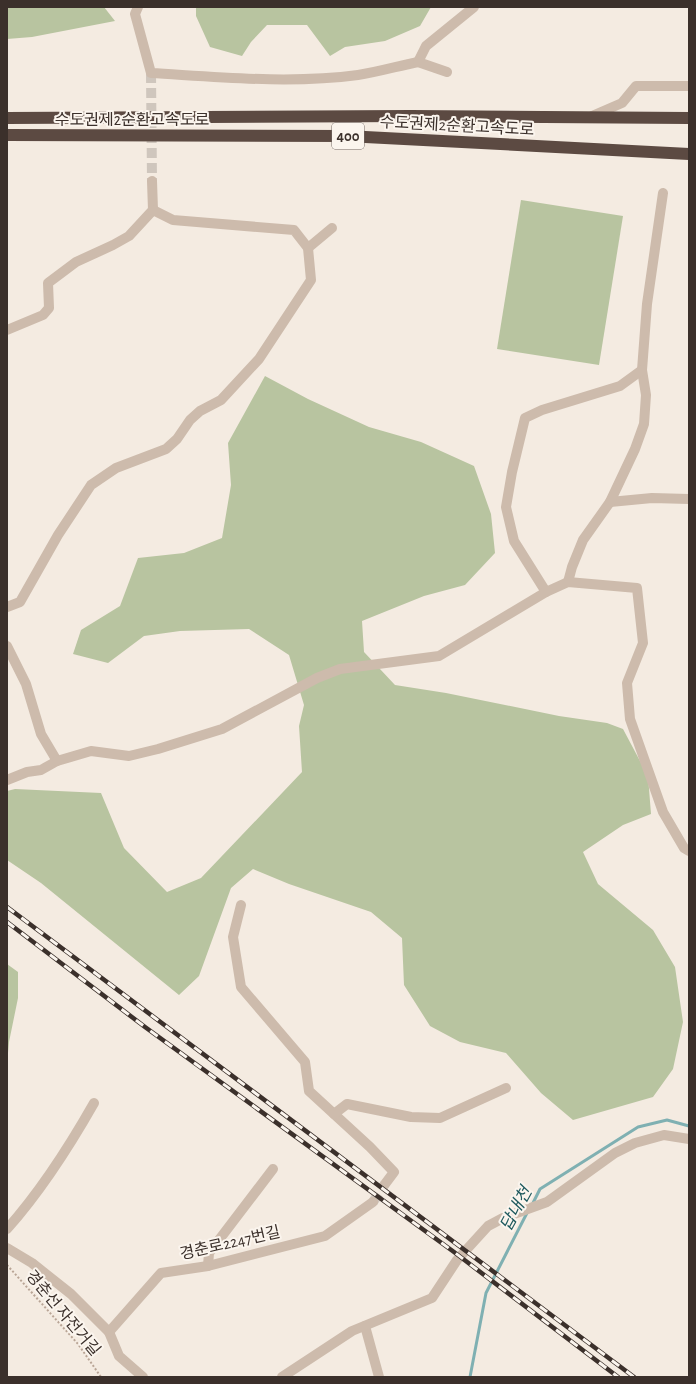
<svg xmlns="http://www.w3.org/2000/svg" width="696" height="1384" font-family="'Alegreya Sans','Noto Sans KR',sans-serif">
  <rect width="100%" height="100%" fill="#f4ebe1"/>
  <!-- green -->
  <g fill="#b8c4a0">
    <path d="M7,7H104L115,21L32,37L7,39Z"/>
    <path d="M196,7H431L420,26L385,41L345,47L330,56L307,25H267L251,42L242,56L210,47L196,16Z"/>
    <path d="M521,200L623,216L599,365L497,349Z"/>
    <path d="M265,376L308,399L369,427L421,442L474,466L491,514L495,553L465,585L424,596L362,621L364,652L395,685L446,693L559,716L607,723L623,729L648,776L651,814L623,825L583,852L598,884L653,930L675,967L683,1022L673,1069L653,1097L573,1120L541,1093L506,1053L460,1042L430,1026L404,985L402,938L371,912L289,884L253,869L231,888L199,976L179,995L41,883L7,860V791L15,789L101,793L124,848L167,892L201,878L302,772L299,726L304,705L289,655L249,629L180,631L144,636L108,663L73,654L81,630L120,606L138,558L184,553L222,538L231,485L228,443Z"/>
    <path d="M7,964L18,972V998L9,1042L7,1064Z"/>
  </g>
  <g fill="none" stroke-linecap="round" stroke-linejoin="round">
    <!-- stream -->
    <g stroke="#7fb0b2" stroke-width="3">
      <path d="M532,1205L540,1189L638,1127L667,1120L689,1126"/>
      <path d="M470,1377L486,1293L528,1211"/>
    </g>
    <!-- minor-tunnel -->
    <g stroke="#cfc6bd" stroke-width="10" stroke-dasharray="10 5" stroke-linecap="butt">
      <path d="M151,73L152,181"/>
      <path d="M373,1202L385,1184"/>
    </g>
    <!-- path -->
    <path stroke="#b9a596" stroke-width="2" stroke-dasharray="2 2" stroke-linecap="butt" d="M7,1265L78,1344L101,1377"/>
    <!-- minor -->
    <g stroke="#cdbbac" stroke-width="10">
      <path d="M138,7L135,14L151,73C219,77 290,84 358,75C378,72 398,66 418,62"/>
      <path d="M447,72L418,62L426,46L474,7"/>
      <path d="M592,116L622,103L636,86H689"/>
      <path d="M308,248L332,228"/>
      <path d="M7,330L43,315L49,308L48,283L76,262L113,245L129,236L153,210L152,181"/>
      <path d="M610,502L652,498L689,499"/>
      <path d="M568,582L572,567L583,540L610,502L635,449L644,424L646,395L642,370L647,304L663,193"/>
      <path d="M546,592L514,541L506,507L512,472L525,418L542,410L620,386L642,370"/>
      <path d="M7,607L20,602L58,535L91,485L116,468L166,449L177,439L190,420L200,411L221,400L259,359L311,280L308,248L294,230L173,220L153,210"/>
      <path d="M7,646L26,684L41,734L57,761L41,770L27,772L7,780"/>
      <path d="M57,761L91,751L129,756L158,749L222,729L317,678L340,669L439,656L546,592L568,582L637,588L643,643L627,683L630,719L663,812L684,848L689,851"/>
      <path d="M241,905L233,937L241,987L305,1062L309,1091L370,1147L394,1172L385,1184"/>
      <path d="M334,1114L347,1104L411,1117L440,1118L506,1088"/>
      <path d="M7,1229C40,1192 69,1147 94,1103"/>
      <path d="M7,1248L32,1263L71,1294L109,1332L119,1356L143,1377"/>
      <path d="M208,1266L209,1253L273,1169"/>
      <path d="M365,1326L379,1377"/>
      <path d="M109,1332L161,1273L208,1266L325,1236L373,1202"/>
      <path d="M282,1377L352,1331L432,1298L457,1260L488,1226L503,1218L547,1202L615,1153L635,1143L664,1135L689,1139"/>
    </g>
    <!-- highway -->
    <g stroke="#5c4a42" stroke-width="12">
      <path d="M7,118L411,116L689,118"/>
      <path d="M7,135L346,136L689,154"/>
    </g>
    <!-- rail casing -->
    <g stroke="#3b302b" stroke-width="4.5">
      <g id="rail">
        <path d="M7,907L634,1377"/>
        <path d="M7,922L145,1027L454,1252L618,1377"/>
      </g>
    </g>
    <!-- rail -->
    <use href="#rail" stroke="#fbf5ee" stroke-width="3" stroke-dasharray="9" stroke-linecap="butt"/>
  </g>
  <g text-anchor="middle" dominant-baseline="central" stroke-width="4" stroke-linejoin="round" paint-order="stroke">
    <!-- shield labels -->
    <rect fill="#fbf5ee" stroke="#756b66" stroke-width="1" x="332" y="123" width="32" height="26" rx="3"/>
    <g font-size="15" font-weight="bold" fill="#3b302b">
      <text x="348" y="136">400</text>
    </g>
    <!-- street labels -->
    <g font-size="16" fill="#3b302b" stroke="#fbf5ee">
      <text x="132" y="120">수도권제2순환고속도로</text>
      <text transform="translate(457 126) rotate(3)">수도권제2순환고속도로</text>
      <text transform="translate(230 1243) rotate(-13)">경춘로2247번길</text>
      <text transform="translate(63 1313) rotate(50)">경춘선 자전거길</text>
    </g>
    <!-- water labels -->
    <g font-size="17" font-style="italic" fill="#1f5a5e" stroke="#fbf5ee">
      <text transform="translate(516 1209) rotate(-61)">답내천</text>
    </g>
  </g>
  <!-- border -->
  <rect width="696" height="1384" fill="none" stroke="#3b302b" stroke-width="16"/>
</svg>
